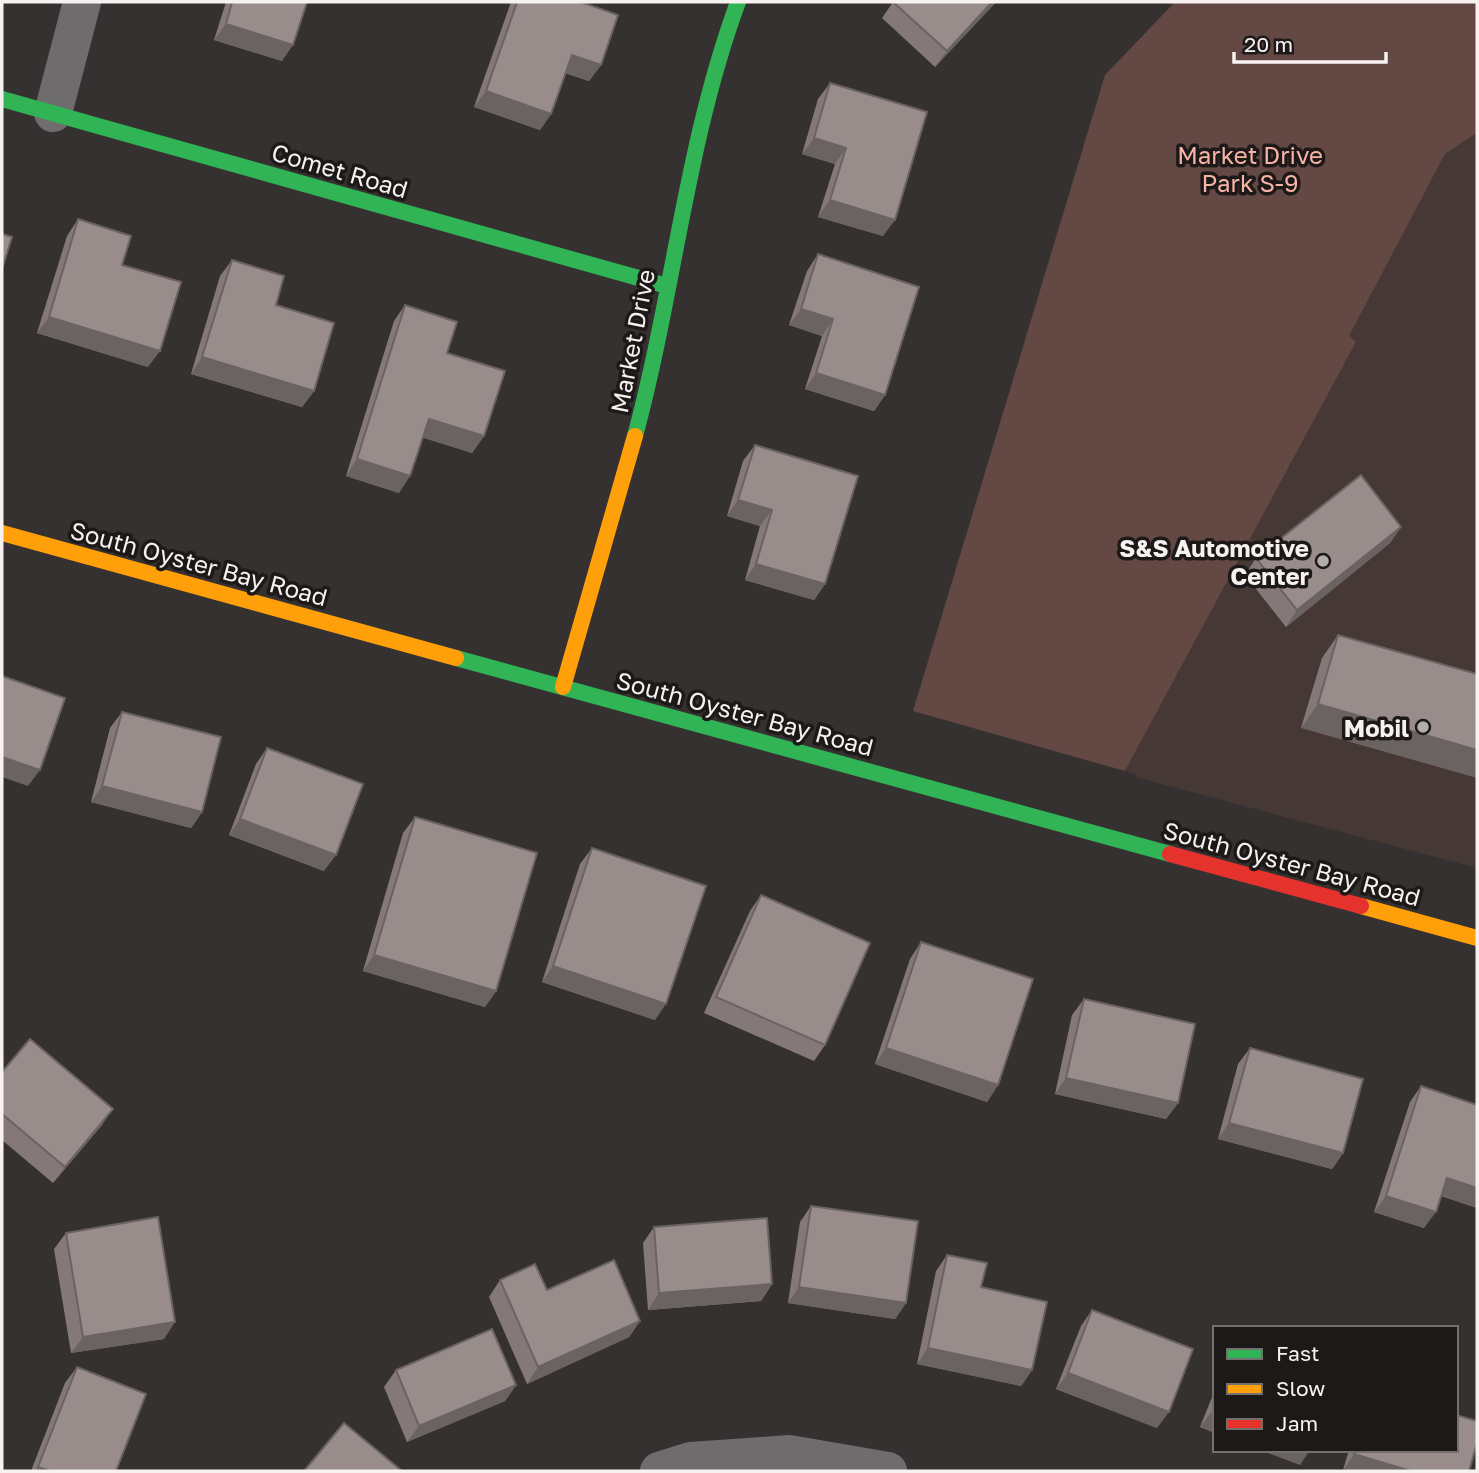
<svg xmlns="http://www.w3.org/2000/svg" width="1479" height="1473" font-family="'Golos Text',sans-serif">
  <rect width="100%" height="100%" fill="#363131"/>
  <!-- built -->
  <path fill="#463835" d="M1477,133V868L1135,777L1136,774L1125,771L1356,342L1348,336L1445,154Z"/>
  <!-- green -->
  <path fill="#634843" d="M1175,2H1477V133L1445,154L1349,336L1356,342L1125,771L913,711L1105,75Z"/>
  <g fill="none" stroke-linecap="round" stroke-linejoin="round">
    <!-- street -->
    <g stroke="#6e6c6c" stroke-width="38">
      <path d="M53,113L82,2"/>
      <path d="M659,1471L691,1461L789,1454L888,1471"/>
    </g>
    <!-- fast -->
    <g stroke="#30b455" stroke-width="16">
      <path d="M2,99L667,286"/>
      <path d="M635,436C674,292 686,143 738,2"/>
      <path d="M456,658L1170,854"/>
    </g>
    <!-- slow -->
    <g stroke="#ff9f0a" stroke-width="16">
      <path d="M2,533L456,658"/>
      <path d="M563,687L635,436"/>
      <path d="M1361,906L1477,938"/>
    </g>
    <!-- jam -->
    <path stroke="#e5322d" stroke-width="16" d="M1170,854L1361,906"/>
  </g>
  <!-- wall -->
  <g fill="#847978">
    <path d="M226,2H307L282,61L214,40Z"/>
    <path d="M511,2H581L601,65L589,81L566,73L551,114L540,130L474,107Z"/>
    <path d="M893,2H996L935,67L882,18Z"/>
    <path d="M830,83L883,236L818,217L835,164L802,154L818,99Z"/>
    <path d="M78,219L148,367L37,333L67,236Z"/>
    <path d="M818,254L885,395L874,411L805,389L822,336L789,325L807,271Z"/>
    <path d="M232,260L314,391L302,407L191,374L220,276Z"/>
    <path d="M405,305L447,353L484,436L472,453L423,437L399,493L346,476L394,321Z"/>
    <path d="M755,445L825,584L814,600L745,580L760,526L727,516L743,461Z"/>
    <path d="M1401,527L1390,543L1286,627L1245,575L1256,558Z"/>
    <path d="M1338,635L1477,674L1301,728L1322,658Z"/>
    <path d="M122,712L202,812L191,828L91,802L110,728Z"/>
    <path d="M267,748L324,871L229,835L256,764Z"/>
    <path d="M415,817L496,991L485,1007L363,971L403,833Z"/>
    <path d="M592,848L655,1020L542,982L580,864Z"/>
    <path d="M761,895L825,1045L814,1061L704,1013L750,911Z"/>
    <path d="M921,942L998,1085L987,1102L875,1064L910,959Z"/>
    <path d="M1084,999L1178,1103L1166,1119L1055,1094L1072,1015Z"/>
    <path d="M1250,1048L1343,1153L1332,1169L1218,1139L1238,1064Z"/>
    <path d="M2,1072L102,1125L53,1183L2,1140Z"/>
    <path d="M1421,1086L1477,1208L1441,1196L1424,1228L1374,1212L1410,1102Z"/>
    <path d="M811,1206L906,1303L895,1319L788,1303L800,1222Z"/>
    <path d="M654,1227L772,1284L761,1301L648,1310L643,1243Z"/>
    <path d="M66,1233L164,1339L71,1353L54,1249Z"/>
    <path d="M947,1255L981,1287L1032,1370L1021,1386L917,1364L936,1271Z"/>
    <path d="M500,1280L547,1290L640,1321L629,1337L527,1384L489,1297Z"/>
    <path d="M1092,1310L1157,1428L1056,1389L1081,1326Z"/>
    <path d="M77,1367L116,1471H31L65,1383Z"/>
    <path d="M396,1370L516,1385L505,1401L407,1442L384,1387Z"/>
    <path d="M1215,1390V1433L1200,1427Z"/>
    <path d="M1349,1450H1456L1343,1470Z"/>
  </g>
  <!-- shaded-wall -->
  <g fill="#6b6362">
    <path d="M992,2H996L935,67L947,51Z"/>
    <path d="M226,24L293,45L282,61L214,40Z"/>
    <path d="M572,55L601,65L589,81L561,72Z"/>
    <path d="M486,91L551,114L540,130L474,107Z"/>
    <path d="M814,138L846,148L835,164L802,154Z"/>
    <path d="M830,200L895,220L883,236L818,217Z"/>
    <path d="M801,309L833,319L822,336L789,325Z"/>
    <path d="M49,317L160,351L148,367L37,333Z"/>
    <path d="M202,357L314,391L302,407L191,374Z"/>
    <path d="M816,373L885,395L874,411L805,389Z"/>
    <path d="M429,419L484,436L472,453L417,436Z"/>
    <path d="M357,459L410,476L399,493L346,476Z"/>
    <path d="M738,500L772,510L760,526L727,516Z"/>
    <path d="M1401,527L1390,543L1286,627L1297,610Z"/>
    <path d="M756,564L825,584L814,600L745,580Z"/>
    <path d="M1318,704L1477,750V778L1301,728Z"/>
    <path d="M2,757L40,770L28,786L2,777Z"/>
    <path d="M102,786L202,812L191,828L91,802Z"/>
    <path d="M240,819L336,855L324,871L229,835Z"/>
    <path d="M374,955L496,991L485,1007L363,971Z"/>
    <path d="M553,966L666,1004L655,1020L542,982Z"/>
    <path d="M886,1048L998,1085L987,1102L875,1064Z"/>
    <path d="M1066,1078L1178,1103L1166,1119L1055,1094Z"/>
    <path d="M113,1109L102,1125L53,1183L65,1167Z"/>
    <path d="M1229,1123L1343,1153L1332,1169L1218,1139Z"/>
    <path d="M1447,1178L1477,1188V1208L1436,1194Z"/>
    <path d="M1386,1196L1436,1212L1424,1228L1374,1212Z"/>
    <path d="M772,1284L761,1301L648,1310L659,1293Z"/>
    <path d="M799,1287L906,1303L895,1319L788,1303Z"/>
    <path d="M640,1321L629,1337L527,1384L538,1367Z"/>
    <path d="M175,1322L164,1339L71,1353L83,1337Z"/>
    <path d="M928,1348L1032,1370L1021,1386L917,1364Z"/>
    <path d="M1068,1373L1169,1412L1157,1428L1056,1389Z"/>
    <path d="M516,1385L505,1401L407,1442L419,1426Z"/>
    <path d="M1212,1411L1215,1412V1433L1200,1427Z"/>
    <path d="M1260,1450H1310L1300,1465Z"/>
    <path d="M1354,1454L1411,1471L1343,1470Z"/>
    <path d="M38,1467L50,1471H35Z"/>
  </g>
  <!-- building -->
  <g fill="#998d8c" stroke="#6b6362" stroke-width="2">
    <path d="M232,2H307L293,45L226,24Z"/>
    <path d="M517,2H581L618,15L601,65L572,55L551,114L486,91Z"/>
    <path d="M893,2H992L947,51Z"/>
    <path d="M830,83L927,112L895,220L830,200L846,148L814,138Z"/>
    <path d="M78,219L131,236L122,265L181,282L160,351L49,317Z"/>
    <path d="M2,234L12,237L2,269Z"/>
    <path d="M818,254L919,287L885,395L816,373L833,319L801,309Z"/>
    <path d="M232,260L284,276L276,305L334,323L314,391L202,357Z"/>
    <path d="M405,305L457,322L447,353L505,371L484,436L429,419L410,476L357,459Z"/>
    <path d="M755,445L858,476L825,584L756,564L772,510L738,500Z"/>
    <path d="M1361,475L1401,527L1297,610L1256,558Z"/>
    <path d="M1338,635L1477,674V750L1318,704Z"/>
    <path d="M2,676L65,698L40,770L2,757Z"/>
    <path d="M122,712L221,737L202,812L102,786Z"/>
    <path d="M267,748L363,784L336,855L240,819Z"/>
    <path d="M415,817L537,853L496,991L374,955Z"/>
    <path d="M592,848L706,886L666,1004L553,966Z"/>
    <path d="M761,895L870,943L825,1045L716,997Z"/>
    <path d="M921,942L1033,979L998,1085L886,1048Z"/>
    <path d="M1084,999L1195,1024L1178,1103L1066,1078Z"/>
    <path d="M30,1039L113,1109L65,1167L2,1114V1072Z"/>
    <path d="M1250,1048L1363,1079L1343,1153L1229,1123Z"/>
    <path d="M1421,1086L1477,1105V1188L1447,1178L1436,1212L1386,1196Z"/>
    <path d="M811,1206L918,1221L906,1303L799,1287Z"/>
    <path d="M158,1217L175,1322L83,1337L66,1233Z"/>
    <path d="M767,1218L772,1284L659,1293L654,1227Z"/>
    <path d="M947,1255L987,1263L981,1287L1047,1302L1032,1370L928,1348Z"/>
    <path d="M614,1260L640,1321L538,1367L500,1280L535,1264L547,1290Z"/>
    <path d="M1092,1310L1193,1349L1169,1412L1068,1373Z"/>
    <path d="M492,1329L516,1385L419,1426L396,1370Z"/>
    <path d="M77,1367L146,1394L116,1471H50L38,1467Z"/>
    <path d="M1456,1415L1477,1421V1443L1469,1471H1411L1354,1454L1356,1450H1456Z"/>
    <path d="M344,1423L402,1471H304Z"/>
  </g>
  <!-- markers -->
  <g fill="#b3aeae" stroke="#1d1919" stroke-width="2.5">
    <circle cx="1323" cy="561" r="7"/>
    <circle cx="1423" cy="727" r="7"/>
  </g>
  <g text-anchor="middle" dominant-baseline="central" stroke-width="7" stroke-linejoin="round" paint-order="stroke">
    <!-- park labels -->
    <g font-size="24" fill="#f6b3a6" stroke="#1d1919">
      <text x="1250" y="154">Market Drive<tspan x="1250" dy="28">Park S-9</tspan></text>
    </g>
    <!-- street labels -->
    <g font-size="24" fill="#f7f2f1" stroke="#1d1919">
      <text transform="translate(340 170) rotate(16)">Comet Road</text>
      <text transform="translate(632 341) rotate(-79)">Market Drive</text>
      <text transform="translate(199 563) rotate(15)">South Oyster Bay Road</text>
      <text transform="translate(745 713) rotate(15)">South Oyster Bay Road</text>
      <text transform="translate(1292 863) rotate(15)">South Oyster Bay Road</text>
    </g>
    <!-- poi labels -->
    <g font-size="24" font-weight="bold" fill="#f7f2f1" stroke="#1d1919" text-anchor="end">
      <text x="1309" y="547">S&amp;S Automotive<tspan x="1309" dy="28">Center</tspan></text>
      <text x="1409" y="727">Mobil</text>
    </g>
  </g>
  <!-- border -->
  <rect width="1479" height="1473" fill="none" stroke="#f7f2f1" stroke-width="7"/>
  <!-- legend -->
  <rect x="1213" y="1326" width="245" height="126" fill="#1d1919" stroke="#74706f" stroke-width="2"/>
  <rect x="1227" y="1349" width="35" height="10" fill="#30b455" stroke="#74706f" stroke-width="2"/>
  <text x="1276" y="1361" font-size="21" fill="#f7f2f1">Fast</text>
  <rect x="1227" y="1384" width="35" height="10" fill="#ff9f0a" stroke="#74706f" stroke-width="2"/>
  <text x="1276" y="1396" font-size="21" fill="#f7f2f1">Slow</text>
  <rect x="1227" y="1419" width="35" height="10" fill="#e5322d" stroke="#74706f" stroke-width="2"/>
  <text x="1276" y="1431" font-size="21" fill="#f7f2f1">Jam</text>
  <!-- scale -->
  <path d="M1234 52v10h152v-10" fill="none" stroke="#f7f2f1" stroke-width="3.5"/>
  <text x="1244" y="52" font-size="21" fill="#f7f2f1" stroke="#1d1919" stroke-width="5" paint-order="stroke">20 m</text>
</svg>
